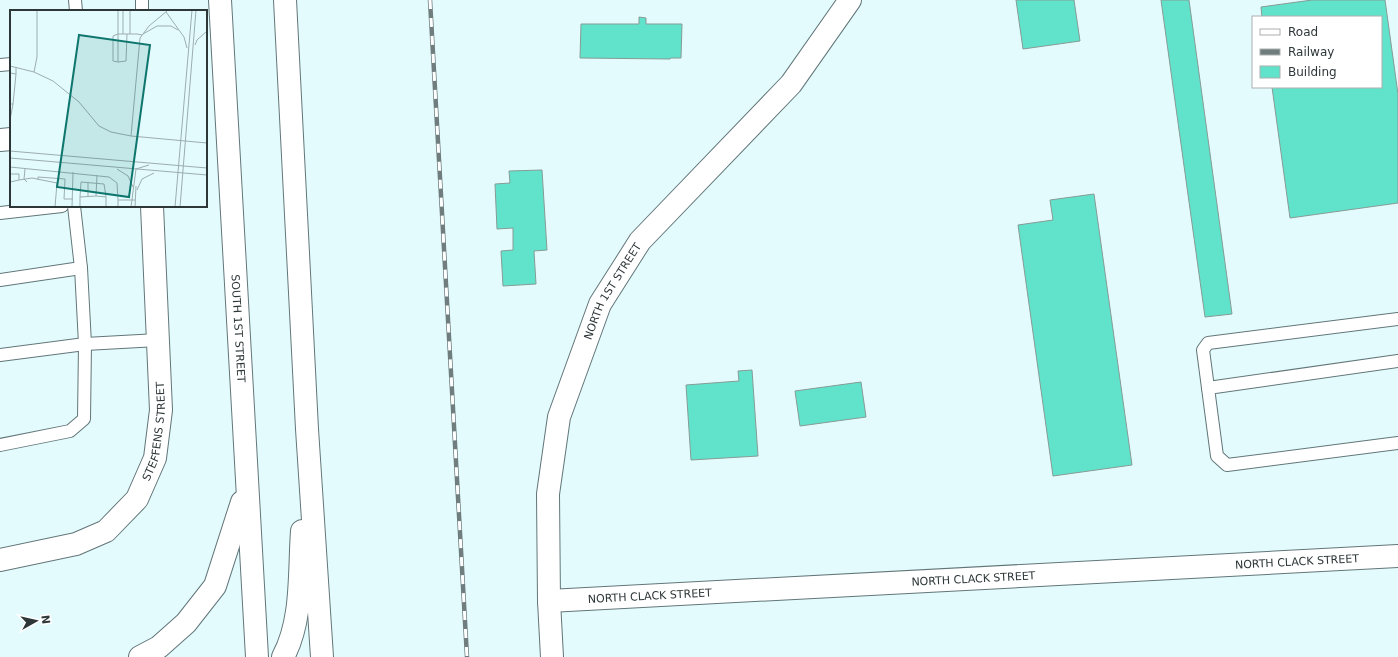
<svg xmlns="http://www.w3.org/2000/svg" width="1398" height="657" font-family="'DejaVu Sans',sans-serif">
  <rect width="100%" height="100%" fill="#e4fbfe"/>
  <!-- building -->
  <g fill="#61e3cb" stroke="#869b96">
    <path d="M1016,0H1074L1080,41L1023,49Z"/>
    <path d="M1161,0H1189L1232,314L1205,317Z"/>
    <path d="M1312,0H1385L1398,94V203L1290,218L1272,87H1381V17H1262L1261,7Z"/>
    <path d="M639,17L646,18V24H682L681,58H671L670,59L580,58L581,24H639Z"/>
    <path d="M542,170L547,250L534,251L536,284L503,286L501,251L513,250V228L497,229L495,184L510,183L509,171Z"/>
    <path d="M1094,194L1132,465L1053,476L1018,225L1053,220L1050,200Z"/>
    <path d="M752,370L758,456L691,460L686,385L739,381L738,371Z"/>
    <path d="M861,382L866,417L800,426L795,391Z"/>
  </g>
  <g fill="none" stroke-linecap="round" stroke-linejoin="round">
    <!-- lane casing -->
    <g stroke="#627679" stroke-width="14">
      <g id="lane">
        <path d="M75,0L76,11"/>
        <path d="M142,0V11"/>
        <path d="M0,65L11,64"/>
        <path d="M0,213L62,206"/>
        <path d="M0,280L81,268"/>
        <path d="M0,355L85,344L158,340"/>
        <path d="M1398,361L1208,388L1217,456L1227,465L1398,443"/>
        <path d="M1208,388L1203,350L1208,343L1398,319"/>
        <path d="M0,445L70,431L84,419L85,344L81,268L74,206"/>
      </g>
    </g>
    <!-- street casing -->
    <g stroke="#627679" stroke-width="24">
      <g id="street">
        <path d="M0,140L11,139"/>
        <path id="s1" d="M0,560L76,544L106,531L137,499L155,458L161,410L152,206"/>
      </g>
    </g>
    <!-- secondary casing -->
    <g stroke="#627679" stroke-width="24">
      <g id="secondary">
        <path id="s2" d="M549,601L1398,556"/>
        <path id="s3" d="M552,657L549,601L548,494L559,417L600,304L640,241L791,84L850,0"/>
      </g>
    </g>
    <!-- highway casing -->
    <g stroke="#627679" stroke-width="24">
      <g id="highway">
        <path id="s4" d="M220,0L257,657"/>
        <path d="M285,0L307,429L322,657"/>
        <path d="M140,657L159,647L186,623L215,586L242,502"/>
        <path d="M283,657C303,620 299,572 302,531"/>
      </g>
    </g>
    <!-- lane -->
    <use href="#lane" stroke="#fff" stroke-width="12"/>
    <!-- street -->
    <use href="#street" stroke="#fff" stroke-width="22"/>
    <!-- secondary -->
    <use href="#secondary" stroke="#fff" stroke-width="22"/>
    <!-- highway -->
    <use href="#highway" stroke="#fff" stroke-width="22"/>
    <!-- rail casing -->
    <g stroke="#6f7d7e" stroke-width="4.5">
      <path id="rail" d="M430,0L467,657"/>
    </g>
    <!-- rail -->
    <use href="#rail" stroke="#fff" stroke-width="3" stroke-dasharray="9" stroke-linecap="butt"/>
  </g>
  <g text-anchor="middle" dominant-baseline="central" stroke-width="3.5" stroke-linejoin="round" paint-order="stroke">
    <!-- street labels -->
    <g font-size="11" fill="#2e3738" stroke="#fff">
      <text stroke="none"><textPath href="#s3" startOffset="378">NORTH 1ST STREET</textPath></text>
      <text stroke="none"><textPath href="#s4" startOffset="329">SOUTH 1ST STREET</textPath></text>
      <text stroke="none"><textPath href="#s1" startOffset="226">STEFFENS STREET</textPath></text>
      <text stroke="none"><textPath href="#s2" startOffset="749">NORTH CLACK STREET</textPath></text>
      <text stroke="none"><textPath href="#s2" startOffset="425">NORTH CLACK STREET</textPath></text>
      <text stroke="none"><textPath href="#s2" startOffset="101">NORTH CLACK STREET</textPath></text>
    </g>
  </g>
  <!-- overview -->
  <g transform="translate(10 10)">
    <rect width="197" height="197" fill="#e4fbfe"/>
    <path fill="none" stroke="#9badaf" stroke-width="1" d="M108,0V24L103,26V51L108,52M157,1L139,16L130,28L121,126L197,133M156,2L174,27L177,38M113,24V0M117,24L116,51L108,52V24H127L132,25M120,24V0M133,24L147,16H161L168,20M185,35L187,30L197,21M0,56L24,62L43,71L69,92L89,116L101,122L121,126M24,62L27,47V0M0,63L6,64V57M0,94H3L6,64M0,110L3,94M0,141L197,158M0,148L197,165M0,157L99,167L107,173L108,190M15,159L14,169L17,172M107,159L118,166L123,177M0,164H9V170L0,172M9,170L22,168L47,173L45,197M28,170V167L55,169L54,189H63M78,172V186M127,180L132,169L144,163M86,186L96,187V197M70,187L71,172L94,174L96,187M62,197L63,162M70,197V187L86,186L87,165M108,197V190H125M121,197L126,159L139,155M125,197L126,176M165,197L182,0M170,197L186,0"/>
    <path fill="#0f766e" fill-opacity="0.15" stroke="#0f766e" stroke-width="2" d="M69,25L140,35L119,187L47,177Z"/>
    <rect width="197" height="197" fill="none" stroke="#2e3738" stroke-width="2"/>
  </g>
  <!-- legend -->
  <rect x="1252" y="16" width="130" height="72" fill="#ffffff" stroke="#abafaf"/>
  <rect x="1260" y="29" width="20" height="6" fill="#ffffff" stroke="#abafaf"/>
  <text x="1288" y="36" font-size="12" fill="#2e3738">Road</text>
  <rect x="1260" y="49" width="20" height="6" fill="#6f7d7e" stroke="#abafaf"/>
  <text x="1288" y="56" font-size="12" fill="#2e3738">Railway</text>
  <rect x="1260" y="66" width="20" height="12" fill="#61e3cb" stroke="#abafaf"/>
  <text x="1288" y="76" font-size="12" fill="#2e3738">Building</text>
  <!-- north arrow -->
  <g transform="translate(36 621) rotate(82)" stroke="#ffffff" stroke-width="3" paint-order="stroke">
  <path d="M0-3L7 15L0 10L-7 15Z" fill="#2e3738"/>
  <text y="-6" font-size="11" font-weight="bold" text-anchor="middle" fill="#2e3738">N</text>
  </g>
</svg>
